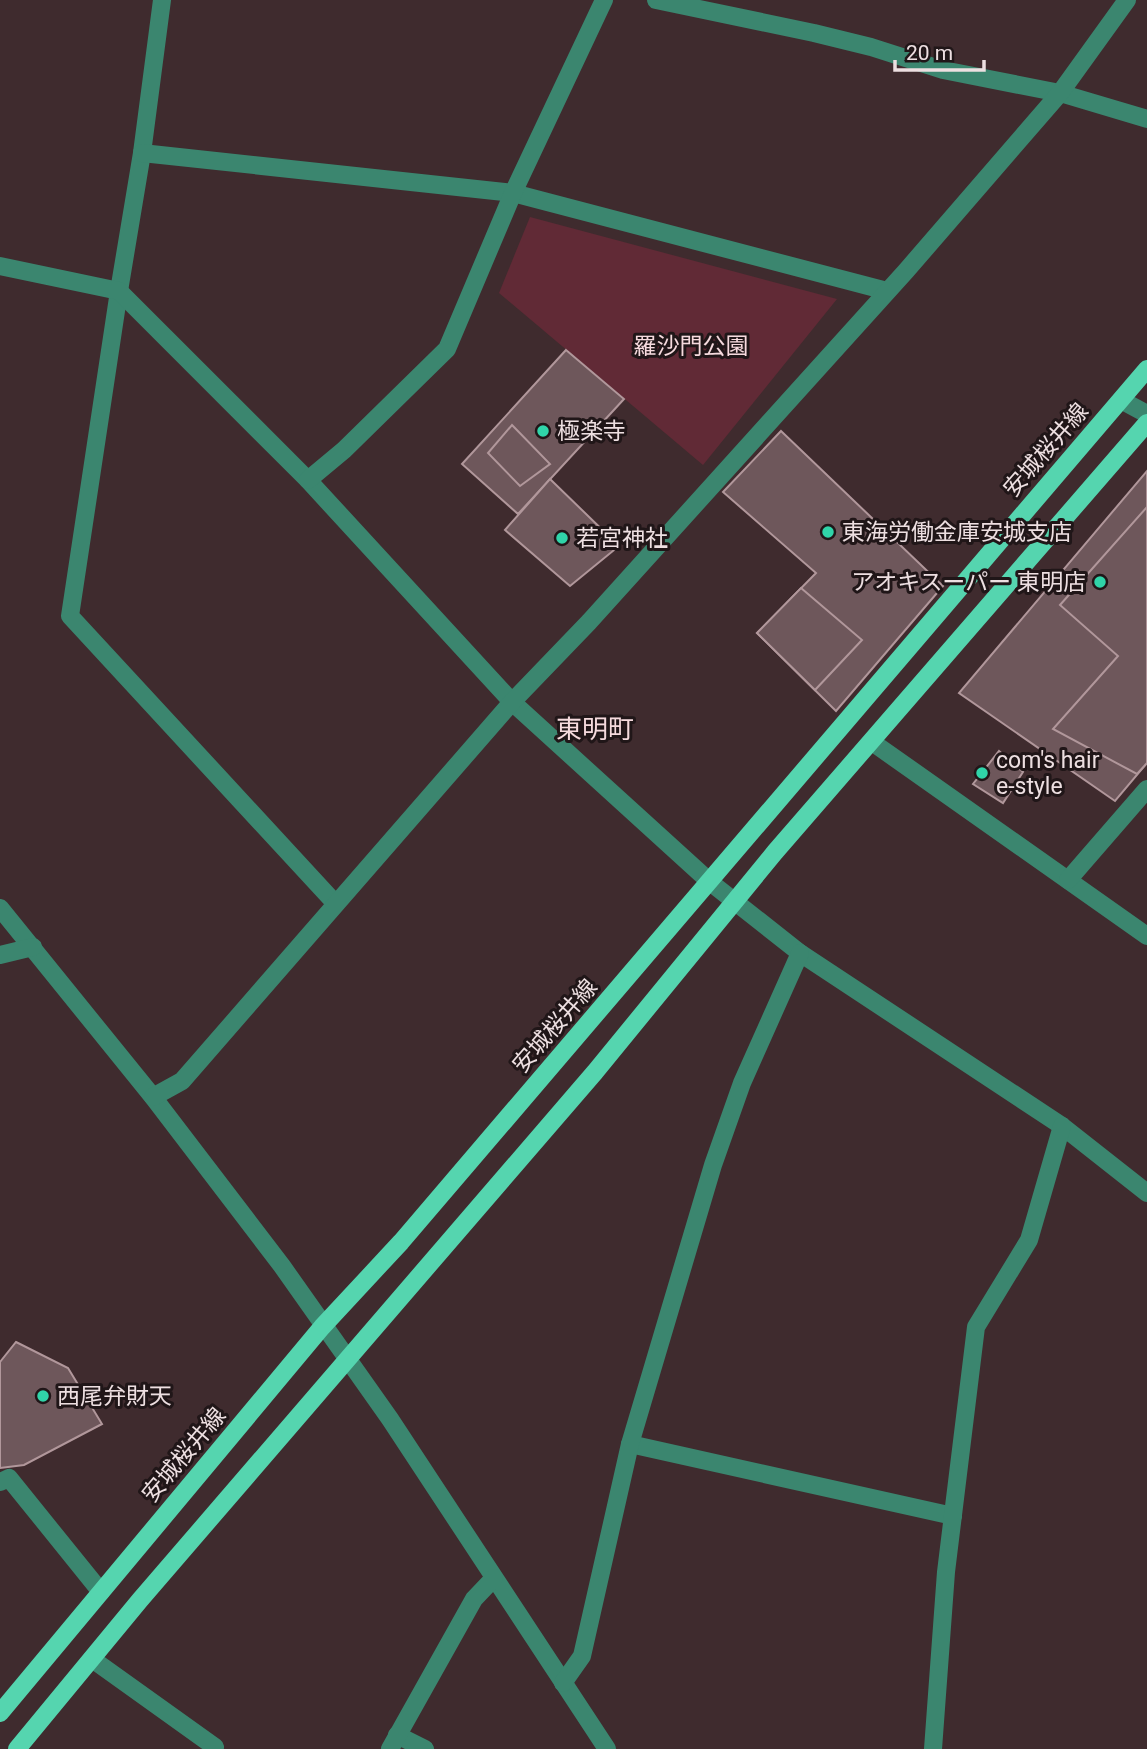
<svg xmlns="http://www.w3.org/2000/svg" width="1147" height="1749" font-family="Roboto,'Noto Sans JP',sans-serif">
  <rect width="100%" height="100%" fill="#3f2b2e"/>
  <!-- green -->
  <path fill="#612a36" d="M530,217L837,299L703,465L499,293Z"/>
  <!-- building -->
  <g fill="#6e575b" stroke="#b1979b" stroke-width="2">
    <path d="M566,350L624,399L518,514L462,464Z"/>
    <path d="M512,425L550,464L520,486L488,453Z"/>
    <path d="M781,431L943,586L836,711L757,633L816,573L723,492Z"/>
    <path d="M1147,471V763L1115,801L959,693Z"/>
    <path d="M550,479L619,546L570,586L505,530Z"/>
    <path d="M1147,507V763L1137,774L1053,729L1118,656L1060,605Z"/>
    <path d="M801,588L862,640L815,690L757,633Z"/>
    <path d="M999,751L1023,772L1003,803L973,784Z"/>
    <path d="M16,1342L68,1368L102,1424L24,1465L0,1468V1362Z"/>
  </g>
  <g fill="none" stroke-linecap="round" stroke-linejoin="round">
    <!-- minor -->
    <g stroke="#3b866f" stroke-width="18">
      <path d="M162,0L142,153L119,291L70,616L335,903"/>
      <path d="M656,0L814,33L871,47L943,70L1060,93L1147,119"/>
      <path d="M142,153L513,193L887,291"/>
      <path d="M0,266L119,291L308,480L512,702L710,882L800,953L1062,1126L1147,1193"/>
      <path d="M1121,400L1147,414"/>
      <path d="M308,480L344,450L447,349L513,193L604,0"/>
      <path d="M872,742L1147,936"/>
      <path d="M1068,880L1147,789"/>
      <path d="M0,908L153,1097L282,1266L390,1419L607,1749"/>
      <path d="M0,955L33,947"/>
      <path d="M153,1097L182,1081L512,702L589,622L906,271L1060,93L1127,0"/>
      <path d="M630,1444L953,1516"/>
      <path d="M0,1482L9,1478L101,1592"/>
      <path d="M92,1659L215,1747"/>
      <path d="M563,1683L582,1656L630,1444L713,1165L742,1083L800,953"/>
      <path d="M397,1735L425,1749"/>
      <path d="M390,1749L474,1599L494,1578"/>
      <path d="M933,1749L946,1572L976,1327L1029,1240L1062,1126"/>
    </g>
    <!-- major -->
    <g stroke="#55d5af" stroke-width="18">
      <path d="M0,1713L322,1327L401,1242L1147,369"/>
      <path d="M17,1749L140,1600L595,1072L775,852L1147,423"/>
    </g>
  </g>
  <!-- markers -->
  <g fill="#30d4a9" stroke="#201618" stroke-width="2.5">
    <circle cx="543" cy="431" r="7"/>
    <circle cx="828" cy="532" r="7"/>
    <circle cx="562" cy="538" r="7"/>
    <circle cx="1100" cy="582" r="7"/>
    <circle cx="982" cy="773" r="7"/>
    <circle cx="43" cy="1396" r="7"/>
  </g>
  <g text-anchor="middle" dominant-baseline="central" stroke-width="6" stroke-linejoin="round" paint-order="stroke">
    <!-- park labels -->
    <g font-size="23" fill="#f6dade" stroke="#201618">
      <text x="691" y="346">羅沙門公園</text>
    </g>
    <!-- poi labels -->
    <g font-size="23" fill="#eddfe1" stroke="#201618" text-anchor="start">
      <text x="557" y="431">極楽寺</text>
      <text x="842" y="532">東海労働金庫安城支店</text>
      <text x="576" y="538">若宮神社</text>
      <text x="1086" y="582" text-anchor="end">アオキスーパー 東明店</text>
      <text x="996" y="760">com's hair<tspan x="996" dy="26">e-style</tspan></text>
      <text x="57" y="1396">西尾弁財天</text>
    </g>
    <!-- street labels -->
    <g font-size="23" fill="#eddfe1" stroke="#201618">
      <text transform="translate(1046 450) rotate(-49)">安城桜井線</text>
      <text transform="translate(555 1026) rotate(-49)">安城桜井線</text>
      <text transform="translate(184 1455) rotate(-50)">安城桜井線</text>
    </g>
    <!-- quarter labels -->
    <g font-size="26" fill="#f5dadd" stroke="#201618">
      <text x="595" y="729">東明町</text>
    </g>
  </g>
  <!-- scale -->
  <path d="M895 60v10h89v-10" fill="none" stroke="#eddfe1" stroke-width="3.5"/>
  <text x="906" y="60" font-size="21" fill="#eddfe1" stroke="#201618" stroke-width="5" paint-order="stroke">20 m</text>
</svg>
